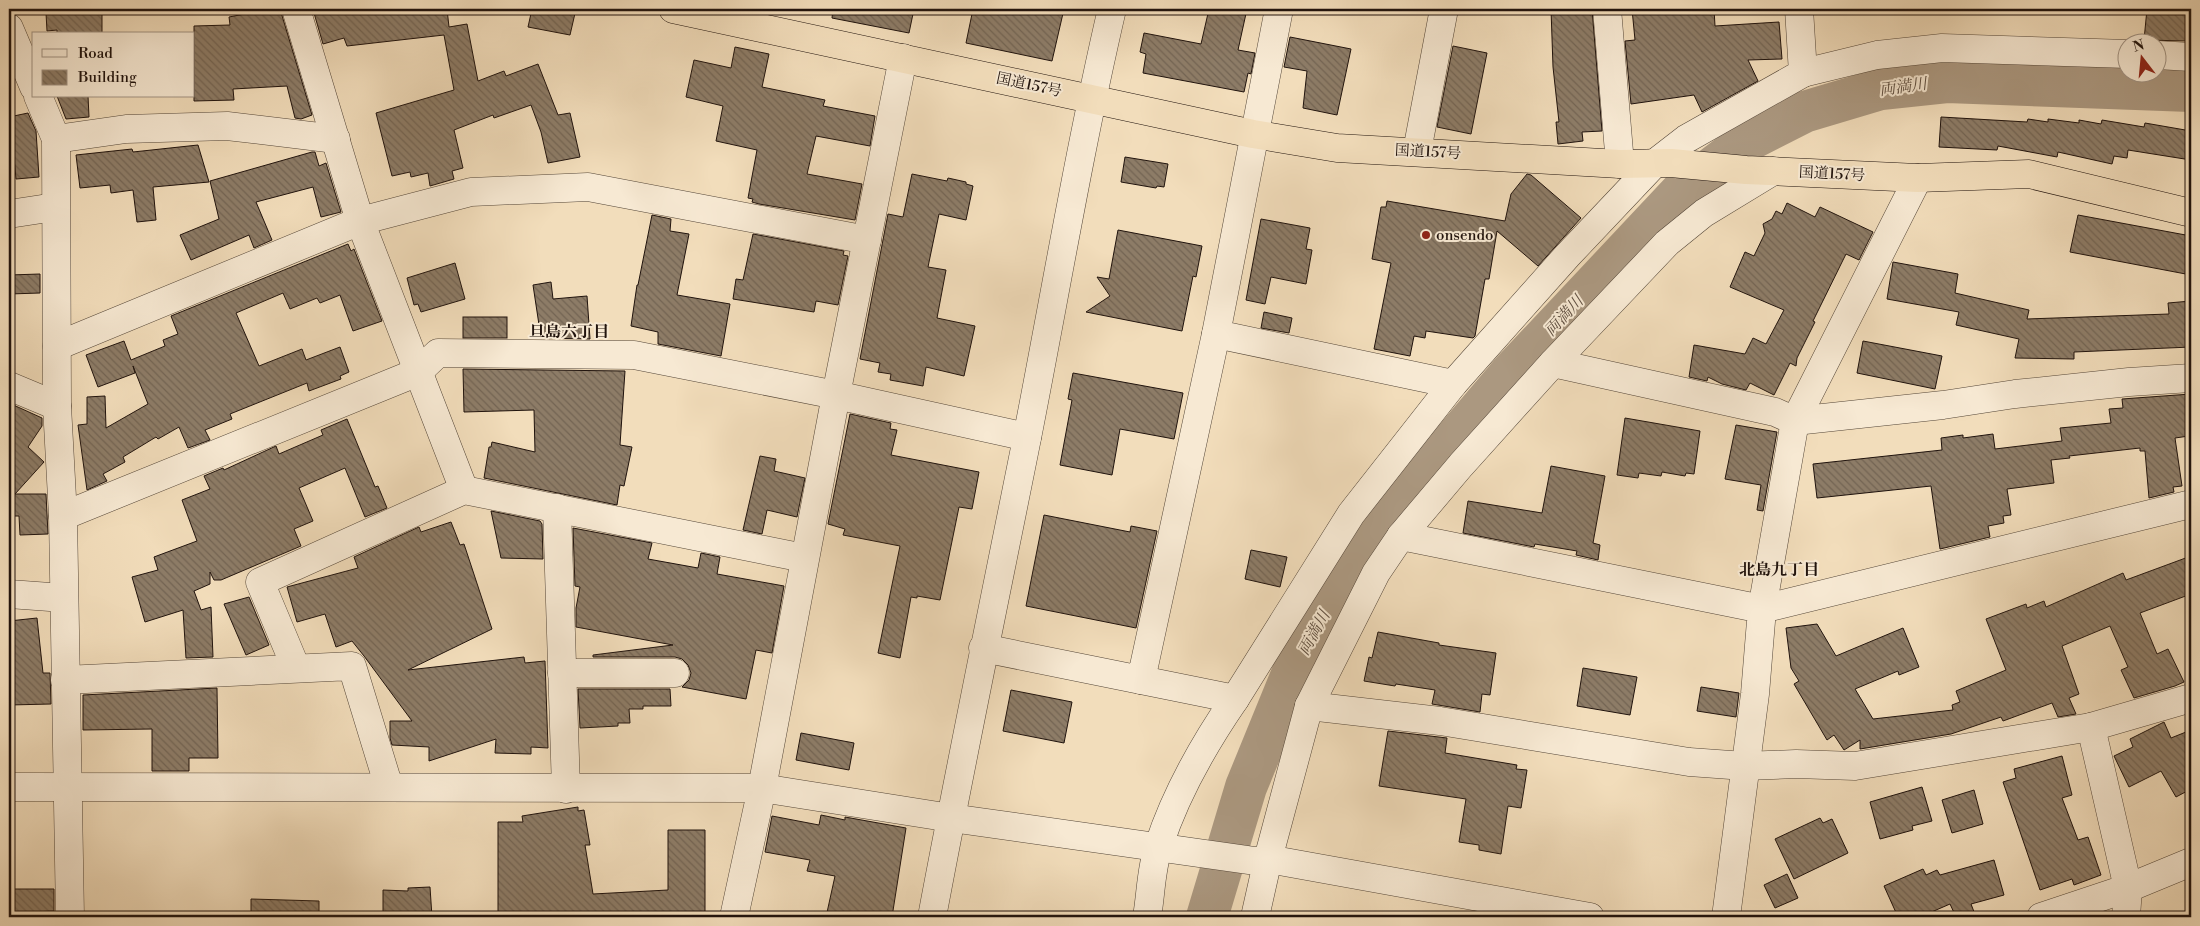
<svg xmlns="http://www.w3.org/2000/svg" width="2200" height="926" font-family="'Libre Bodoni','Noto Serif JP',serif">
  <defs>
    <pattern id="building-back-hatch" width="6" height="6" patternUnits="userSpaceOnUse" patternTransform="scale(1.25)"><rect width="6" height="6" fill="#8d7c67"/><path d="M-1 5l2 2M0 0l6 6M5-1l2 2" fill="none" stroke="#736453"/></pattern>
  </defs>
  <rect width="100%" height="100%" fill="#f2ddbb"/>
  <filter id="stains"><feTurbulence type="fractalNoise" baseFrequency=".004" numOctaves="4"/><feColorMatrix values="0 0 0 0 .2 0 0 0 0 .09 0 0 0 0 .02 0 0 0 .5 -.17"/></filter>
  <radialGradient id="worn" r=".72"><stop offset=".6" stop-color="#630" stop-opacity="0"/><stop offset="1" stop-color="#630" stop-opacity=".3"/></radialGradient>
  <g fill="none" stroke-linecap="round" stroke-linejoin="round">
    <!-- river -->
    <path stroke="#ab9880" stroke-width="42" d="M1207,917L1246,787L1295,667L1341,586L1389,516L1509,375L1683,190L1749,140L1804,112L1881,89L1947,82L2191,91"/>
  </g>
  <!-- building -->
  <g fill="url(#building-back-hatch)" stroke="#20130d">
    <path d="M52,9H102V34H57V30L47,31L46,13H53Z"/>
    <path d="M271,9H280L312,115L301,119L295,118L287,86L233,89L234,100L194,101V26L230,25L229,17Z"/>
    <path d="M330,9H447L449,27L467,24L478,81L504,71L506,76L538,64L558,115L570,113L580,157L548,163L541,132L531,105L494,118L493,115L454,130L463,168L452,171L454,179L430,186L428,173L411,177L410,172L392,176L376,113L454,90L444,35L347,46L344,38L323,44L314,13Z"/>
    <path d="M532,9H576L570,35L528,27Z"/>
    <path d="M833,9H914L909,33L832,18Z"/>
    <path d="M973,9H1064L1052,61L966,43Z"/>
    <path d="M1209,9H1247L1238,50L1255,53L1251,74L1248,73L1244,92L1143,73L1146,54L1140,52L1144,33L1201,44Z"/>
    <path d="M1551,9H1592L1602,131L1582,132L1583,141L1558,144L1556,122H1559L1553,67Z"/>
    <path d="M1632,9H1714L1715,26L1779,22L1782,59L1748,60L1758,81L1702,112L1694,95L1631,104L1625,41L1635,40Z"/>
    <path d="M2147,9H2191V36H2189L2188,41L2144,40Z"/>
    <path d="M1290,37L1351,49L1337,115L1303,108L1307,71L1284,67Z"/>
    <path d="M1453,46L1487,53L1471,134L1437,127Z"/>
    <path d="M735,47L769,54L762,87L825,100L823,106L875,116L870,146L816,136L807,174L862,184L855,220L759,204L752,202L753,199L748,198L757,150L716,141L723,106L686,97L694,60L731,68Z"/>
    <path d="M57,96H88L89,117L66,119Z"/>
    <path d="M28,113L36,131L39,177L16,179L14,158H9V117Z"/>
    <path d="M1941,117L2027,122L2028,119L2048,122V119L2079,123V120L2101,124L2102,120L2144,127L2145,123L2191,131V160L2128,150L2127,158L2114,156L2112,164L2058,152L2057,157L1998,146L1997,150L1939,147Z"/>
    <path d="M198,145L209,182L153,187L156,220L137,222L133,190L111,193L110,185L80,188L76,155L132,149L133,152Z"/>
    <path d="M312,152H315L319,166L326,163L341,212L321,217L313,187L256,202L272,240L254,248L249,235L191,260L180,235L219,219L210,181Z"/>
    <path d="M1125,157L1168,164L1164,187L1157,186L1156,188L1121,182Z"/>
    <path d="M912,174L947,181L948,178L966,182V184L973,186L966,220L939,214L928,267L946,270L937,318L975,326L964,376L926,367L923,386L890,380L891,374L878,372L880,363L860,359L888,214L903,217Z"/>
    <path d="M1527,174L1531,175L1581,218L1538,266L1497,231L1489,279H1485L1475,336L1473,338L1426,331L1425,338L1414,336L1410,356L1374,349L1391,263L1372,259L1381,207H1386L1387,201L1505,221L1511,194Z"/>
    <path d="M1787,203L1815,217L1820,207L1873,232L1859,260L1846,254L1813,321L1815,322L1797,358L1796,366L1790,363L1774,395L1750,383L1746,390L1722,384L1708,377L1707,381L1689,377L1694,345L1745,354L1753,338L1766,344L1784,310L1730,287L1745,252L1754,256L1765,233L1763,224L1772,219L1776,211L1782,214Z"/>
    <path d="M652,215L671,219L670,231L689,234L677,295L730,304L721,356L658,344V332L631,326L637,285H638Z"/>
    <path d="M2078,215L2191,236V275L2070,252Z"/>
    <path d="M1261,219L1310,228L1306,249L1312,250L1306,284L1271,277L1265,304L1246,300Z"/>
    <path d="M1118,230L1202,246L1196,277L1193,276L1182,331L1086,312L1110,296L1097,277L1109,279Z"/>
    <path d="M753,234L844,251L843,255L848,256L838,305L816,301L814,312L733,299L736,279L743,280Z"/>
    <path d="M348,244L351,251L354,249L382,321L353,331L340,295L320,303L317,298L290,309L283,293L236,313L259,366L302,349L306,360L340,347L349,372L340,376L341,379L309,391L307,383L230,414L232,419L205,430L210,440L191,447L188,448L179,427L158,439L156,437L123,457L125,462L103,474L107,481L87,490L78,425L87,424V397L105,396L106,428L148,404L133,366L135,373L98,387L86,355L124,341L131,360L165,346L163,340L178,334L171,316Z"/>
    <path d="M1893,262L1958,274L1955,293L2029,310L2027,319L2169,314L2168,303L2191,301V347L2074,352V359L2015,358L2019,339L1956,325L1959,312L1887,299Z"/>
    <path d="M455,263L465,299L421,312L418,304L414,305L407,278Z"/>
    <path d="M40,274V293L9,294V275Z"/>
    <path d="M551,282L553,299L587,296L590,339L541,338L533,285Z"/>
    <path d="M1264,312L1292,318L1289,333L1261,328Z"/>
    <rect x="463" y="317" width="44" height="21"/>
    <path d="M1863,341L1942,356L1935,389L1857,373Z"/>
    <path d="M463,369L625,371L620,445L632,447L624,486L620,485L617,505L484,478L489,447H491L492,442L535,452L534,410L464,412Z"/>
    <path d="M1073,373L1183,393L1174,439L1120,429L1112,475L1060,465L1072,400L1068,399Z"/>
    <path d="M2191,394V409L2186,410L2189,436L2175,438L2182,486L2173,487L2174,492L2149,498L2145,451H2140V448L2069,456L2070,458L2051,460L2054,483L2007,489L2011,515L2003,516L2004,523L1988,526L1990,537L1940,549L1931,486L1817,498L1813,464L1942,450L1941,438L1963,435V438L1993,434L1995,449L2062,441L2060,428L2111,423L2109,409L2123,408L2122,399Z"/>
    <path d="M9,403L42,418V426L28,447L44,462L15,494H46L48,534L20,535L19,516H9Z"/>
    <path d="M850,414L891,423L890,429L897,430L891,455L979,472L972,509L959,507L940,600L917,596V598L911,597L900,658L878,653L900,546L843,535L845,529L828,524Z"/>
    <path d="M1625,418L1700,431L1694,474L1686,473L1685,476L1662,472L1661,476L1639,473L1638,478L1617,475Z"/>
    <path d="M347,419L375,487L378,486L387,508L365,517L345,468L299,488L313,521L294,529L301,546L221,580H214L210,572V584L194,591L201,610L211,607L213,657L186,658L183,610L145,622L132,577L158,570L154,557L197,541L182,500L210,489L204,476L223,468L224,470L276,446L279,454L323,435L321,430Z"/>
    <path d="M1736,425L1777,432L1763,511L1757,510L1761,485L1725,479Z"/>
    <path d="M760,456L776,459L774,471L805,478L797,517L767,510L762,534L743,530Z"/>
    <path d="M1551,466L1605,476L1593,543L1600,545L1598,560L1576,555L1577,551L1535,544L1534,547L1463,533L1468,501L1542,513Z"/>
    <path d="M491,511L540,521L542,524L543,559L501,558Z"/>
    <path d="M1044,515L1130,532L1131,526L1157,531L1136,628L1026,606Z"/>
    <path d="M451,522L460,545L464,544L492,629L408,670L524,657L525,663L545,661L548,748L531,747V754L495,753L496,739L429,761V747L392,745L390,738V721H412L364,656L352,641L336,647L325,614L297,622L287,587L358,568L354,557L419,527L421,532Z"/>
    <path d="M573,528L652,543L648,559L698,568L701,553L720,557L717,574L784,586L772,653L756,650L746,699L682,687L689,680L691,673L688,665L682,659L675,657H593V655L673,645L576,627V608L580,587L575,586Z"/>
    <path d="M1251,550L1287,557L1280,587L1245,579Z"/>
    <path d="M2191,556V594L2140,613L2157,654L2168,649L2184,682L2175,686L2134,698L2121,670L2128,667L2110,626L2062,646L2079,694L2069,698L2076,714L2058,717L2052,703L2003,721L2001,717L1951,734L1860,749V740L1844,750L1834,735L1827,740L1794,684L1799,681L1791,668L1786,628L1817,624L1836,656L1903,628L1919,667L1899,675L1898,671L1855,689L1873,719L1953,710L1952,705L1960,702L1956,691L2006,670L1986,619L2026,604L2027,608L2044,601L2046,607L2123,573L2126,580Z"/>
    <path d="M249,597L269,645L246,655L224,604Z"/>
    <path d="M37,618L43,673H50L51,704L9,705V621Z"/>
    <path d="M1378,632L1439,643V645L1496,653L1490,695L1482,694L1480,712L1432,704L1435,690L1396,684L1395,686L1364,681L1369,657L1372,658Z"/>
    <path d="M1583,668L1637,677L1630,715L1577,706Z"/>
    <path d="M1701,687L1739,693L1736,717L1697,711Z"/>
    <path d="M217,688L218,758H189V771H152V729L83,730V695Z"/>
    <path d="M578,689H670L671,706H643V709H629L630,723H618V726L580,728Z"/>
    <path d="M1011,690L1072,702L1064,743L1003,731Z"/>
    <path d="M2164,722L2171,738L2191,730V789L2176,797L2161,771L2129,787L2114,756L2133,747L2130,739Z"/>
    <path d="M1388,731L1447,738L1445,753L1517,765L1516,769L1527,770L1521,808L1508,806L1501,854L1479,850V845L1459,842L1466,799L1379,786Z"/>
    <path d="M801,733L854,743L849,770L796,760Z"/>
    <path d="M2062,756L2072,795L2062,798L2078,840L2088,837L2101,875L2074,885L2072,879L2040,890L2003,782L2016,778L2014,769Z"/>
    <path d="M1922,787L1932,821L1912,826L1913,830L1880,839L1870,802Z"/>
    <path d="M1974,790L1983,824L1952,833L1942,800Z"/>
    <path d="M578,807V811L584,810L590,845H585L593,894L668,890V830H705V917H498V822H523L522,816Z"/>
    <path d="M821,815L845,820V817L906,828L892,917H826L835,876L807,871L810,860L765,852L772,816L819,825Z"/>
    <path d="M1820,818L1823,823L1832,819L1848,853L1794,879L1775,839Z"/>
    <path d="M1994,860L2004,895L1971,904L1976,917H1956L1950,904L1920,917H1898L1884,886L1923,869L1926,875L1937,870L1940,875Z"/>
    <path d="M1787,874L1798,898L1775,908L1764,885Z"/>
    <path d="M430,887L432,917H383V890L408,891V888Z"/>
    <path d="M9,889H54V911L28,912V917H9Z"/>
    <path d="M251,899L319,901V917H251Z"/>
  </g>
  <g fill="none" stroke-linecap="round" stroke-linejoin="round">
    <!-- minor casing -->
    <g stroke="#544638" stroke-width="29">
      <g id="minor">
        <path d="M296,9L360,221L464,490"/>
        <path d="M1279,9L1216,334L1453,384"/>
        <path d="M1607,9L1620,164"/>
        <path d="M9,28L34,87"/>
        <path d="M2158,55L2191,57"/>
        <path d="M1803,73L1877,55L1942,48L2128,54"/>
        <path d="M38,96L56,139L57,406L63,516L70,917"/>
        <path d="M56,139L126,129L227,126L336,139"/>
        <path d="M1417,151L1444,9"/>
        <path d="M1918,178L1795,421L1943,405L2015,394L2129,382L2191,378"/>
        <path d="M9,214L55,207"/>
        <path d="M57,346L360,221L471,192L588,187L867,240"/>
        <path d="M1553,363L1775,412L1795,421L1762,609L2191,504"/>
        <path d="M9,386L57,406"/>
        <path d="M557,508L566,789"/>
        <path d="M63,516L418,372L438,353L634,355L836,395L1027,437"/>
        <path d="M1401,536L1762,609L1755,694L1726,917"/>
        <path d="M9,594L64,598"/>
        <path d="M983,648L1141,680L1216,334"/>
        <path d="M296,668L260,582L464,490L804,558"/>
        <path d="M562,673H675"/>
        <path d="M65,680L352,666L389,787"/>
        <path d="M1141,680L1235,699C1204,744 1176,793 1159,845C1151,867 1151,894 1147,917"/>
        <path d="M1235,699L1351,514L1453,384L1567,256L1655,163L1686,139L1803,73L1799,9"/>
        <path d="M1309,706L1440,721L1689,762L1745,766L1796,764L1855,766L2091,727L2191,698"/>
        <path d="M2091,727L2128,888L2126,917"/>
        <path d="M9,787L762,788L951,818L1255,861L1268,859L1590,917"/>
        <path d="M734,917L762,788L836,395L903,58"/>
        <path d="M932,917C962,757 995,598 1027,438C1055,295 1079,151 1112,9"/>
        <path d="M1255,917L1268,859L1309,706L1376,573L1401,536L1461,465L1553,363L1667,243L1704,213L1773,171"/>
        <path d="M2041,917L2128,888L2191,862"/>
      </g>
    </g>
    <!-- highway casing -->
    <g stroke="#20130d" stroke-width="29">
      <path id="highway" d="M673,9L1253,134L1337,148L1620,164L1671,163L1746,170L1918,178L2029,174L2191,213"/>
    </g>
    <!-- minor -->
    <use href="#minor" stroke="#f7e9d3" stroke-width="28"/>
    <!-- highway -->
    <use href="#highway" stroke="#f2ddbb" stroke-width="28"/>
  </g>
  <!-- markers -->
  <circle fill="#8f2418" stroke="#f7e9d3" stroke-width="2" cx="1426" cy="235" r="5"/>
  <g text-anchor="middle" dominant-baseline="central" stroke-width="4" stroke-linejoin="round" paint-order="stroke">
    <!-- street labels -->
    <g font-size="15" fill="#20130d" stroke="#f7e9d3">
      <text transform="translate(1029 85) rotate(12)">国道157号</text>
      <text transform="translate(1428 152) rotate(3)">国道157号</text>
      <text transform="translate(1832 174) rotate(3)">国道157号</text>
    </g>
    <!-- poi labels -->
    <g font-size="15" fill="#20130d" stroke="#f7e9d3" text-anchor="start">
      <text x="1436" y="235">onsendo</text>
    </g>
    <!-- water labels -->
    <g font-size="16" font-style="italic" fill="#5f4f41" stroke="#f7e9d3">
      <text transform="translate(1903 87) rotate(-8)">両満川</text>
      <text transform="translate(1564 316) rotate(-47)">両満川</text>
      <text transform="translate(1314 633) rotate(-61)">両満川</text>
    </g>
    <!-- neighbourhood labels -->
    <g font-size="16" font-weight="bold" fill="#20130d" stroke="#f7e9d3">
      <text x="569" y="332">旦島六丁目</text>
      <text x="1779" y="570">北島九丁目</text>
    </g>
  </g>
  <!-- margin -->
  <rect width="2200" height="926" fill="none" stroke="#f2ddbb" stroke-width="30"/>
  <rect x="10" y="10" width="2180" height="906" fill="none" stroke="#20130d" stroke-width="2.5"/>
  <rect x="15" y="15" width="2170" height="896" fill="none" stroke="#20130d"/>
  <!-- legend -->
  <rect x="32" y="32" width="162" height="65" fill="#f7e9d3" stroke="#a19384"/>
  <rect x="42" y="49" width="25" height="8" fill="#f7e9d3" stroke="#a19384"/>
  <text x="78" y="58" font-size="15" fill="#20130d">Road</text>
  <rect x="42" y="70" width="25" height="15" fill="url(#building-back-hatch)" stroke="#a19384"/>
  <text x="78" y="82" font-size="15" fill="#20130d">Building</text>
  <!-- north arrow -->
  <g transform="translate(2142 58) rotate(344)"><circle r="24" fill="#f7e9d3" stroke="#a19384"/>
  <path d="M0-4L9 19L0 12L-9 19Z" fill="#8f2418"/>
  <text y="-8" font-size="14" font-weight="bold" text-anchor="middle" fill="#20130d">N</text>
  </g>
  <rect width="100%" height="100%" filter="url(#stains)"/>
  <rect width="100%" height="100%" fill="url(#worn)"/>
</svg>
